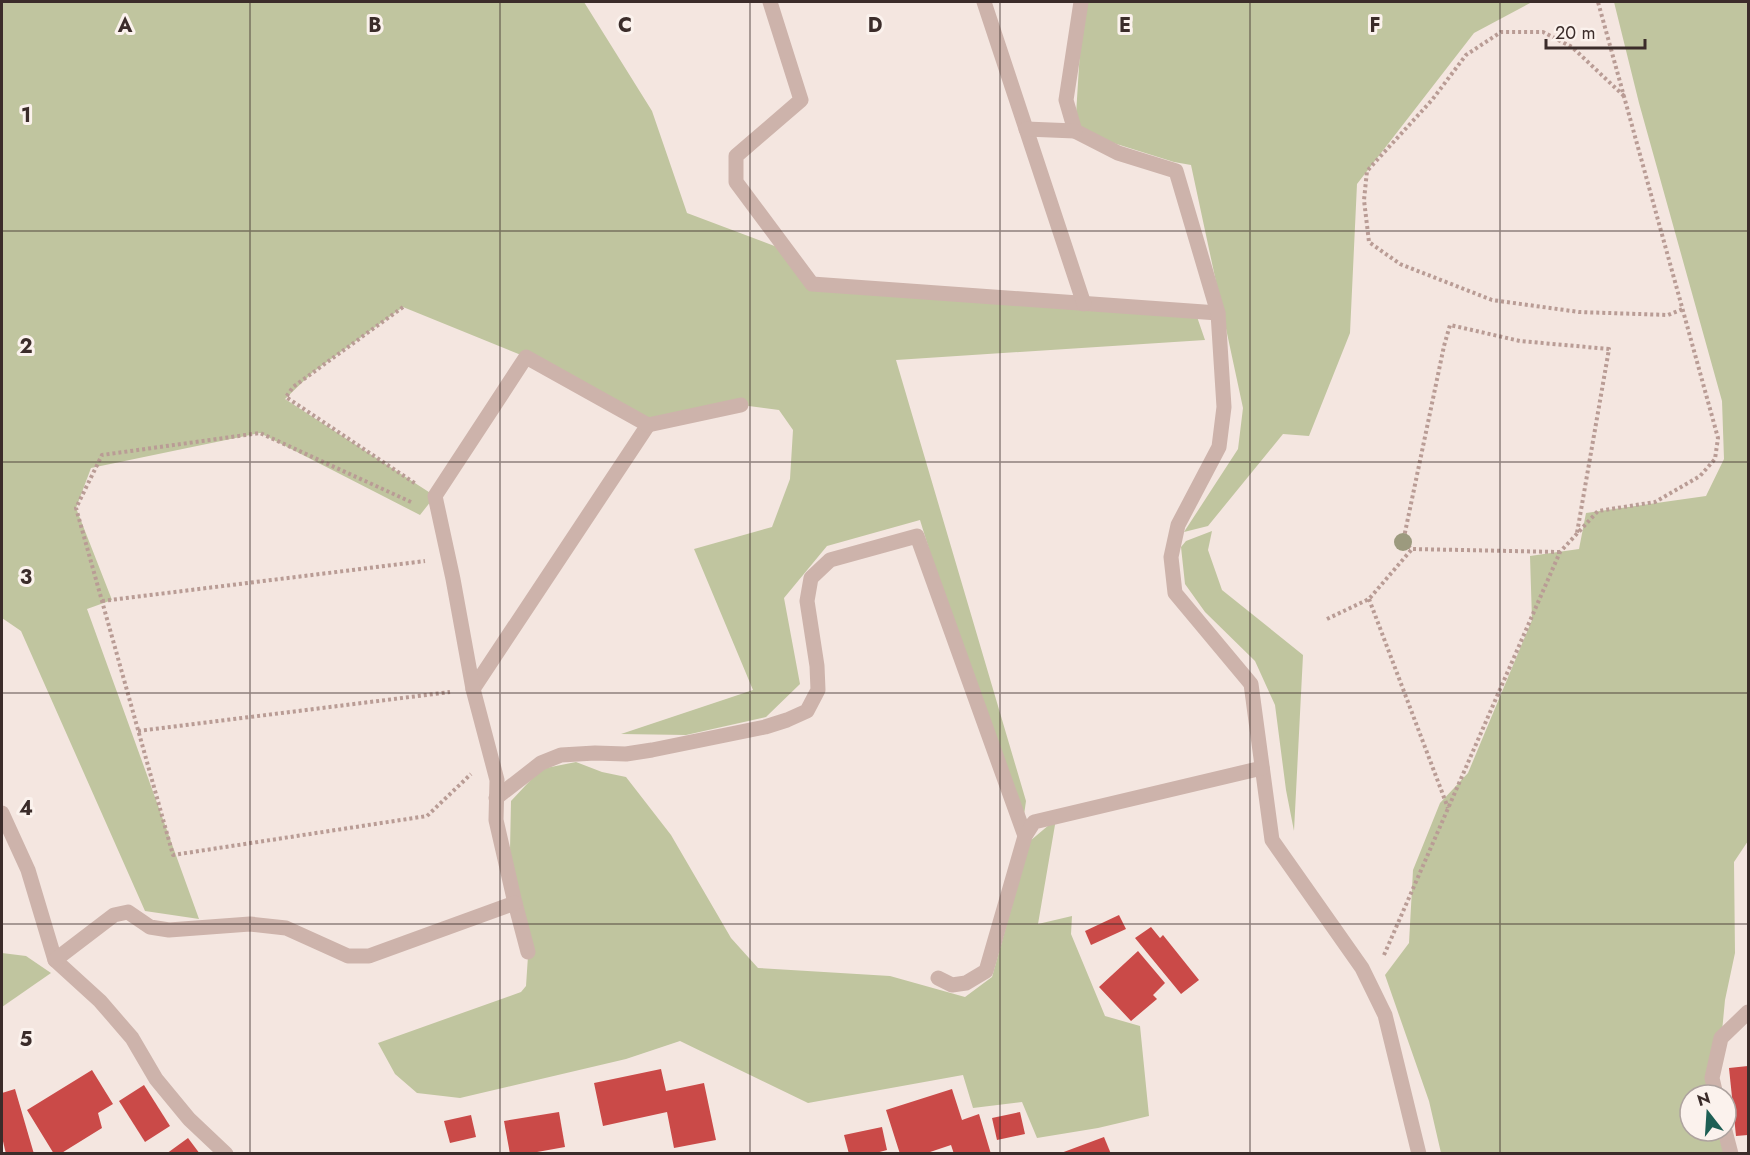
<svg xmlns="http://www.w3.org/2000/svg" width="1750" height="1155" font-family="Jost,sans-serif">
  <rect width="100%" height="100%" fill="#f4e6e0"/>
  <!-- green -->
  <g fill="#c0c59f">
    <path d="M2,2H584L652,111L687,213L785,250L812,284L1195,311L1205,340L896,360L1026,801L1022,829L971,685L920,520L827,546L784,598L800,684L766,717L686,735L621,734L753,690L694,549L772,527L790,479L793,430L779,410L741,405L651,424L526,357L403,307L313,372L285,399L435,496L420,515L260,433L91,468L76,508L112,600L87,609L199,919L145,911L21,631L2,618Z"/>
    <path d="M1083,2H1532L1474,33L1357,184L1350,333L1309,436L1283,434L1208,526L1184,532L1238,449L1243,408L1191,165L1174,162L1075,131Z"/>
    <path d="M1614,2H1748V841L1734,862L1735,953L1725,1000L1716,1095H1690V1131H1719L1729,1153H1441L1429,1101L1385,975L1409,943L1413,870L1440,803L1468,773L1532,620L1530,556L1579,549L1586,513L1706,496L1724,459L1722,401L1639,103Z"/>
    <path d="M1212,531L1208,550L1222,590L1303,655L1294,831L1286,790L1275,705L1255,661L1205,612L1185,584L1181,547L1186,541Z"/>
    <path d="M576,762L602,772L626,777L671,835L731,938L758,968L890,976L965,997L992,977L1030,841L1056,819L1038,924L1072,916L1071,934L1105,1016L1140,1026L1149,1116L1098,1128L1037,1138L1022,1102L973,1108L963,1075L808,1103L680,1041L626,1059L460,1098L417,1093L395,1074L378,1043L521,992L526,986L528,956L510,850L511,801L541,769Z"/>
    <path d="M2,953L26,956L51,973L2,1007Z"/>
  </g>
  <!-- building -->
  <g fill="#ca4a48">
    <path d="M1119,915L1126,929L1091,945L1085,931Z"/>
    <path d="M1151,927L1160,938L1163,935L1199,980L1181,994L1135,938Z"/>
    <path d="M1138,951L1165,983L1153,995L1157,999L1131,1021L1099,987Z"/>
    <path d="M1748,1066V1135L1736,1136L1729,1068Z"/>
    <path d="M661,1069L666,1091L704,1083L716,1140L674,1148L667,1112L603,1126L594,1083Z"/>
    <path d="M92,1070L113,1104L98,1113L102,1128L60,1154H54L27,1110Z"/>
    <path d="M144,1085L170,1126L145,1142L119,1101Z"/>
    <path d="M15,1089L34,1154H6L2,1137V1093Z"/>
    <path d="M952,1089L962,1120L979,1114L991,1154H954L951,1145L924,1154H900L886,1110Z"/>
    <path d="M559,1112L565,1147L526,1154H510L504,1121Z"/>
    <path d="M1020,1112L1025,1134L997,1140L992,1118Z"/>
    <path d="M471,1115L476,1137L450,1143L444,1121Z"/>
    <path d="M882,1127L887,1150L872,1154H849L844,1135Z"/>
    <path d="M1104,1137L1111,1154H1061V1153Z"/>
    <path d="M188,1138L200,1154H166Z"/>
  </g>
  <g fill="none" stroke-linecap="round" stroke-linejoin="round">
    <!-- path -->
    <g stroke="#b99c95" stroke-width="4" stroke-dasharray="3 3" stroke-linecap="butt">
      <path d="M1624,96L1572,47L1543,32H1501L1466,55L1432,100L1367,171L1364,200L1369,242L1400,264L1492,300L1579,312L1668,315L1683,309"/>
      <path d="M403,307L293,387L286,397L416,484"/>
      <path d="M411,502L260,433L102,455L76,508L173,855L427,816L471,774"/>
      <path d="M1560,552L1412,549L1403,542L1444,346L1450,325L1520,341L1609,349L1577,533"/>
      <path d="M1369,599L1448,808"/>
      <path d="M102,601L425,561"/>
      <path d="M1327,619L1369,599L1412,549"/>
      <path d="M138,731L450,692"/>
      <path d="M1384,955L1560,552L1598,511L1655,502L1700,476L1715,459L1718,438L1598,2"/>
    </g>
    <!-- minor -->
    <g stroke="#cdb3ab" stroke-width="15">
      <path d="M770,2L801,100L736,156V182L812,284L1218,313"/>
      <path d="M984,2L1084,304"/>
      <path d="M1081,2L1066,100L1075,131L1118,153L1176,171L1218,313L1224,407L1219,447L1178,525L1171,557L1175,593L1251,684L1272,840L1362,968L1385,1015L1419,1154"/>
      <path d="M1026,129L1075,131"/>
      <path d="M473,689L648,425"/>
      <path d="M496,798L541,763L561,755L595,753L626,754L652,750L765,727L787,720L807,711L818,690L817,666L807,601L811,578L830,560L917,536L1025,836"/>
      <path d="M2,813L28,870L55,960L100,1001L132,1038L156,1079L189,1119L226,1154"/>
      <path d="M528,952L515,903L496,820L497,780L473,689L453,579L435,496L526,357L648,425L741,405"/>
      <path d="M55,960L114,915L128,912L150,927L169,930L250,924L286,928L348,956H369L515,903"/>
      <path d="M938,978L952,985L966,983L986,971L1025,836L1034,822L1262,768"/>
      <path d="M1716,1095L1712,1078L1721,1038L1748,1012"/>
      <path d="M1725,1131L1731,1154"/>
    </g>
  </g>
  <!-- trees -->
  <circle fill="#9c9a7e" cx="1403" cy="542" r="9"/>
  <!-- grid -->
  <path fill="none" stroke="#3b2c2a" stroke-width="1.5" stroke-opacity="0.55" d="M250,2V1154M500,2V1154M750,2V1154M1000,2V1154M1250,2V1154M1500,2V1154M2,231H1748M2,462H1748M2,693H1748M2,924H1748"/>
  <g font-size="20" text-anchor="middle" font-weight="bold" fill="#3b2c2a" stroke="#fbf2ed" stroke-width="6" stroke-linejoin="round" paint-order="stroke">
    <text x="125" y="32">A</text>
    <text x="375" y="32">B</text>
    <text x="625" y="32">C</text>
    <text x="875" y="32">D</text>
    <text x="1125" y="32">E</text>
    <text x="1375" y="32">F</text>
    <text x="26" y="122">1</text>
    <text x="26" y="353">2</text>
    <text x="26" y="584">3</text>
    <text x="26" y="815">4</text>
    <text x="26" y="1046">5</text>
  </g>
  <!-- border -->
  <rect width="1750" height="1155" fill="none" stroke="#3b2c2a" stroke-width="6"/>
  <!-- north arrow -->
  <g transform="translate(1708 1113) rotate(343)"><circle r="28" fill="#fbf2ed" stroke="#aea39f" stroke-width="1.5"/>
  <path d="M0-4.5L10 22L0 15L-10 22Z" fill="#1e5f54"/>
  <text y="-9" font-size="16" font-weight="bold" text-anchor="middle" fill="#3b2c2a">N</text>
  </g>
  <!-- scale -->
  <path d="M1546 39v9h99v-9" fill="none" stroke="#3b2c2a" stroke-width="3"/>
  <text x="1555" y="39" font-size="18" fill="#3b2c2a" stroke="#fbf2ed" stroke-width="4.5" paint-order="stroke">20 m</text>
</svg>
